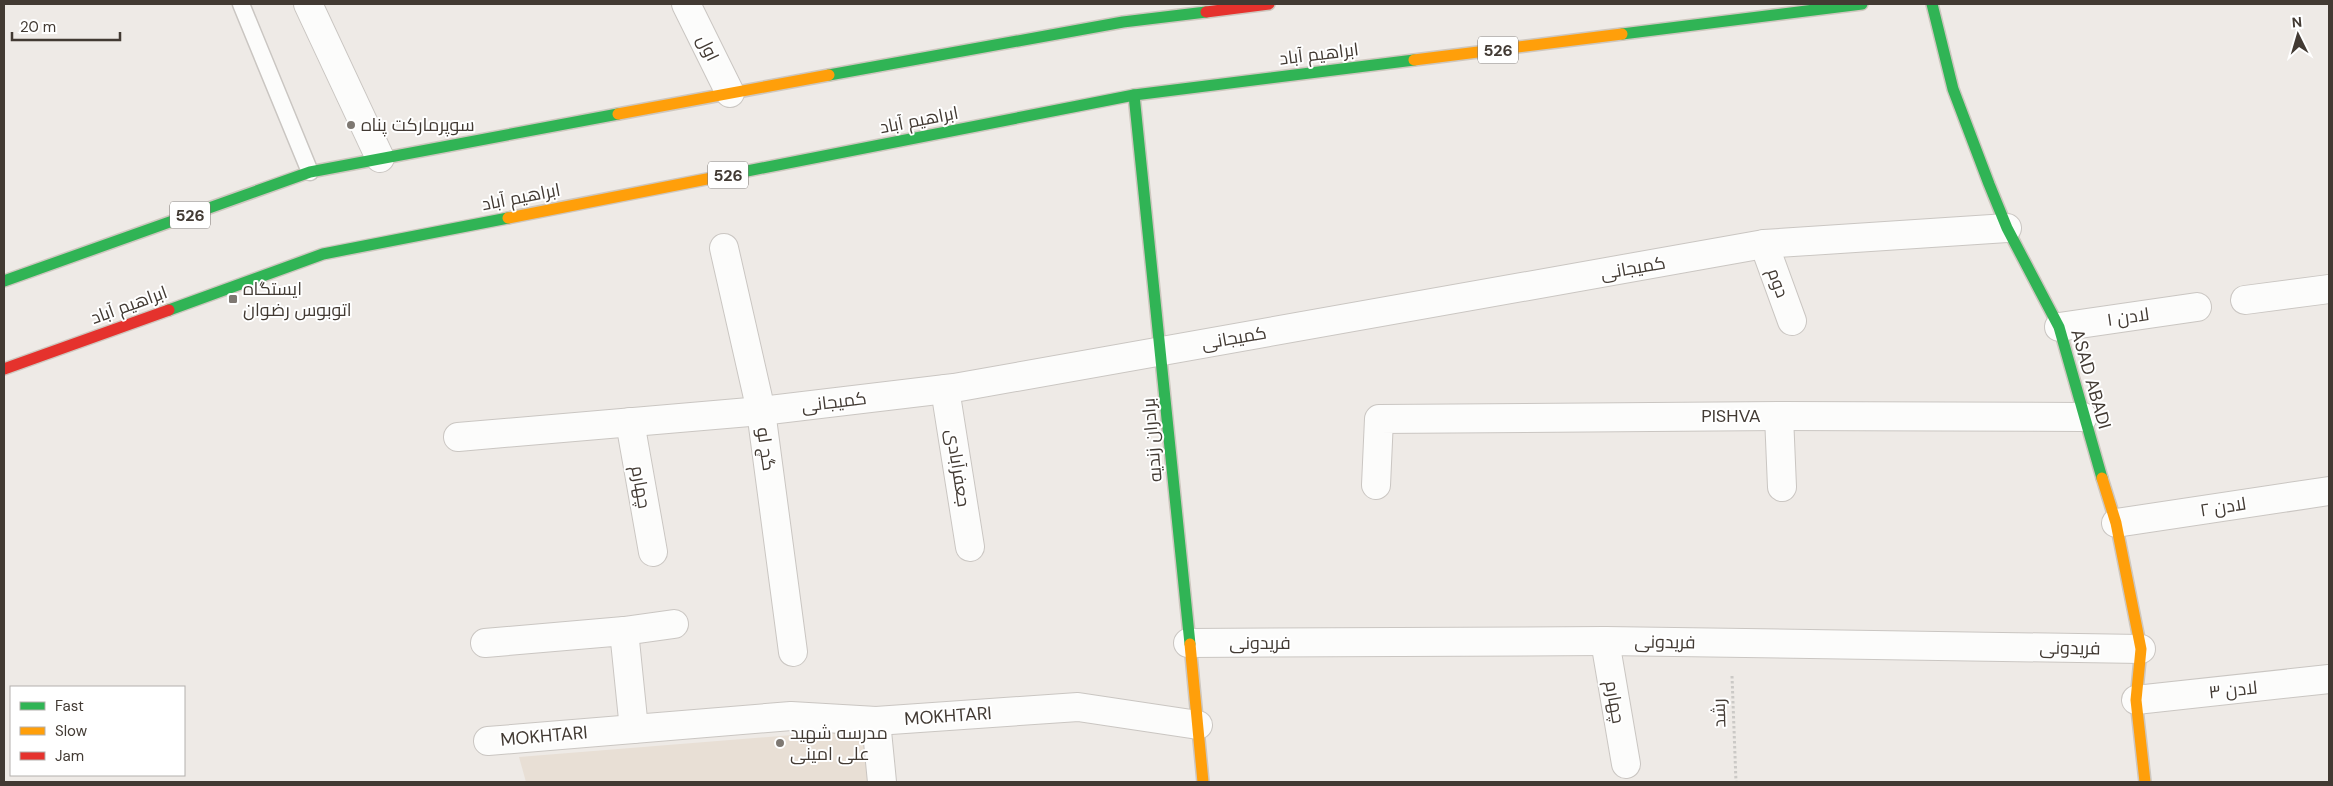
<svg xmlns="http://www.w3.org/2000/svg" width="2333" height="786" font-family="'DM Sans',Cairo,sans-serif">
  <rect width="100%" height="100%" fill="#eeeae6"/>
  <!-- education -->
  <path fill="#e8dfd5" d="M866,729L871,782H526L519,757Z"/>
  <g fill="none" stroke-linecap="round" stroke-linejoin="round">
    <!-- lane casing -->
    <g stroke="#cac6c2" stroke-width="19">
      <path id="lane" d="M241,4L310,172"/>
    </g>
    <!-- street casing -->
    <g stroke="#cac6c2" stroke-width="30">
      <g id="street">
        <path d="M308,4L380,158"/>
        <path d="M686,4L730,93"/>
        <path d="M1764,244L1792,321"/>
        <path d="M724,248L761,411L793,652"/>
        <path d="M2245,300L2329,289"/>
        <path d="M2059,327L2197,307"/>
        <path d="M945,389L970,547"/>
        <path d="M1779,416L1782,487"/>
        <path d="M630,422L653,552"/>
        <path d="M458,437L761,411L954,388L1764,244L2007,228"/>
        <path d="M1376,485L1379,419L1779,416L2083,417"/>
        <path d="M2116,523L2329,491"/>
        <path d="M624,631L674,624"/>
        <path d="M1605,641L1626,764"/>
        <path d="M485,643L624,631L634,729"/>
        <path d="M1188,643L1605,641L2141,649"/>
        <path d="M2136,700L2329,679"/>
        <path d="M876,721L882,782"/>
        <path d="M488,741L791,716L876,721L1078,707L1198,725"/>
      </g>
    </g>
    <!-- fast casing -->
    <g stroke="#cec7bf" stroke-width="14">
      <g id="fast">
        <path d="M1932,4L1953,89L1989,184L2007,228L2059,327L2102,478"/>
        <path d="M1622,34L1862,4"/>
        <path d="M829,75L1123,22L1206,12"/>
        <path d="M1134,95L1190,644"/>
        <path d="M727,175L1134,95L1414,60"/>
        <path d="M4,281L310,172L618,114"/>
        <path d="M169,310L323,254L508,218"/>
      </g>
    </g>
    <!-- slow casing -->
    <g stroke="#cec7bf" stroke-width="14">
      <g id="slow">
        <path d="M1414,60L1622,34"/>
        <path d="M618,114L829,75"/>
        <path d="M508,218L727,175"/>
        <path d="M2102,478L2116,523L2141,649L2136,700L2145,782"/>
        <path d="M1190,644L1203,782"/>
      </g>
    </g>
    <!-- jam casing -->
    <g stroke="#cec7bf" stroke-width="14">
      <g id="jam">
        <path d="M1206,12L1269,4"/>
        <path d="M4,369L169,310"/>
      </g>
    </g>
    <!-- path -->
    <path stroke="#cbc9c6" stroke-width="3" stroke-dasharray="2.5 2.5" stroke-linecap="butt" d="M1732,676L1736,782"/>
    <!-- lane -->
    <use href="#lane" stroke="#fcfcfb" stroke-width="16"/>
    <!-- street -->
    <use href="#street" stroke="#fcfcfb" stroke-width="28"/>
    <!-- fast -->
    <use href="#fast" stroke="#30b455" stroke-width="11"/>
    <!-- slow -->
    <use href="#slow" stroke="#ff9f0a" stroke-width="11"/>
    <!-- jam -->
    <use href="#jam" stroke="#e5322d" stroke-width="11"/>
  </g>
  <!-- markers -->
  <g fill="#7e7872" stroke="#fff" stroke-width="2">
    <circle cx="351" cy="125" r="5"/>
    <rect x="228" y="294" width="10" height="10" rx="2.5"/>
    <circle cx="780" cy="743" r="5"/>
  </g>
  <g text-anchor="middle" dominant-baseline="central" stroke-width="4" stroke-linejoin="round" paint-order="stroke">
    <!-- shield labels -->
    <g fill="#fff" stroke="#7b7570" stroke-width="1">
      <rect x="1478" y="36.5" width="40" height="27" rx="4"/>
      <rect x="708" y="161.5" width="40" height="27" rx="4"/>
      <rect x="170" y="201.5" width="40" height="27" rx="4"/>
    </g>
    <g font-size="16" font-weight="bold" fill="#423a33">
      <text x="1498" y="50">526</text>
      <text x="728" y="175">526</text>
      <text x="190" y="215">526</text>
    </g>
    <!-- street labels -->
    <g font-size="18" fill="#423a33" stroke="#fff">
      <text transform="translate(708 48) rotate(64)">اول</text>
      <text transform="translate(1319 54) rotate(-7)">ابراهیم آباد</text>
      <text transform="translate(919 120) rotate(-11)">ابراهیم آباد</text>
      <text transform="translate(521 197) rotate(-11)">ابراهیم آباد</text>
      <text transform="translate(1633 268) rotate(-10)">کمیجانی</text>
      <text transform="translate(1778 283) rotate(70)">دوم</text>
      <text transform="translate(129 305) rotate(-20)">ابراهیم آباد</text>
      <text transform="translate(2128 317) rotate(-8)">لادن ۱</text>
      <text transform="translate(1234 338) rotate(-10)">کمیجانی</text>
      <text transform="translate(2091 379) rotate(74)">ASAD ABADI</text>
      <text transform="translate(834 402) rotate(-7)">کمیجانی</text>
      <text x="1731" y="416">PISHVA</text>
      <text transform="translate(1152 440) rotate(-95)">برادران زندیه</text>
      <text transform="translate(766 449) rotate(82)">گچ لو</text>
      <text transform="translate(958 468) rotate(81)">جعفرآبادی</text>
      <text transform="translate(641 487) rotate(80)">چهارم</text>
      <text transform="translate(2223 507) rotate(-9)">لادن ۲</text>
      <text transform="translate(1665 642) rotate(1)">فریدونی</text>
      <text x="1260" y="643">فریدونی</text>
      <text transform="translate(2070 648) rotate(1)">فریدونی</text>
      <text transform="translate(2233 690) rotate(-6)">لادن ۳</text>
      <text transform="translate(1615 702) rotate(80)">چهارم</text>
      <text transform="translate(1719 713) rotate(-92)">رشد</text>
      <text transform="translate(948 716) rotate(-4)">MOKHTARI</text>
      <text transform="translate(544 736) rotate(-5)">MOKHTARI</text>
    </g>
    <!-- poi labels -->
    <g font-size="18" fill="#423a33" stroke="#fff" text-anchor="start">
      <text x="361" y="125">سوپرمارکت پناه</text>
      <text x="243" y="289">ایستگاه<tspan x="243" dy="21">اتوبوس رضوان</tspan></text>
      <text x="790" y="733">مدرسه شهید<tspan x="790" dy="21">علی امینی</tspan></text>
    </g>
  </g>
  <!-- border -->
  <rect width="2333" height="786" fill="none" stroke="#423a33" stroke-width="10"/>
  <!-- legend -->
  <rect x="10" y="686" width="175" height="90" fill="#ffffff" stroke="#b3b0ad"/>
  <rect x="20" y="702" width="25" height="8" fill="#30b455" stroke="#b3b0ad"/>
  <text x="55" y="711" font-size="15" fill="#423a33">Fast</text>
  <rect x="20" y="727" width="25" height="8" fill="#ff9f0a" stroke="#b3b0ad"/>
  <text x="55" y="736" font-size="15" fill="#423a33">Slow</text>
  <rect x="20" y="752" width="25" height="8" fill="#e5322d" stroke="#b3b0ad"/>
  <text x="55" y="761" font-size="15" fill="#423a33">Jam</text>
  <!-- north arrow -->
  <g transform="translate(2298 35) rotate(355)" stroke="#ffffff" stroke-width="4" paint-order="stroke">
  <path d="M0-4L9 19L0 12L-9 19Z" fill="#423a33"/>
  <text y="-8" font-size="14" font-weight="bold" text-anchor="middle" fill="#423a33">N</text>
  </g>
  <!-- scale -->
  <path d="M12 32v8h108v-8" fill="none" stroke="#423a33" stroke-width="2.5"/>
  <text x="20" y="32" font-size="15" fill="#423a33" stroke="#ffffff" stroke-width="4" paint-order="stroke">20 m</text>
</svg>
